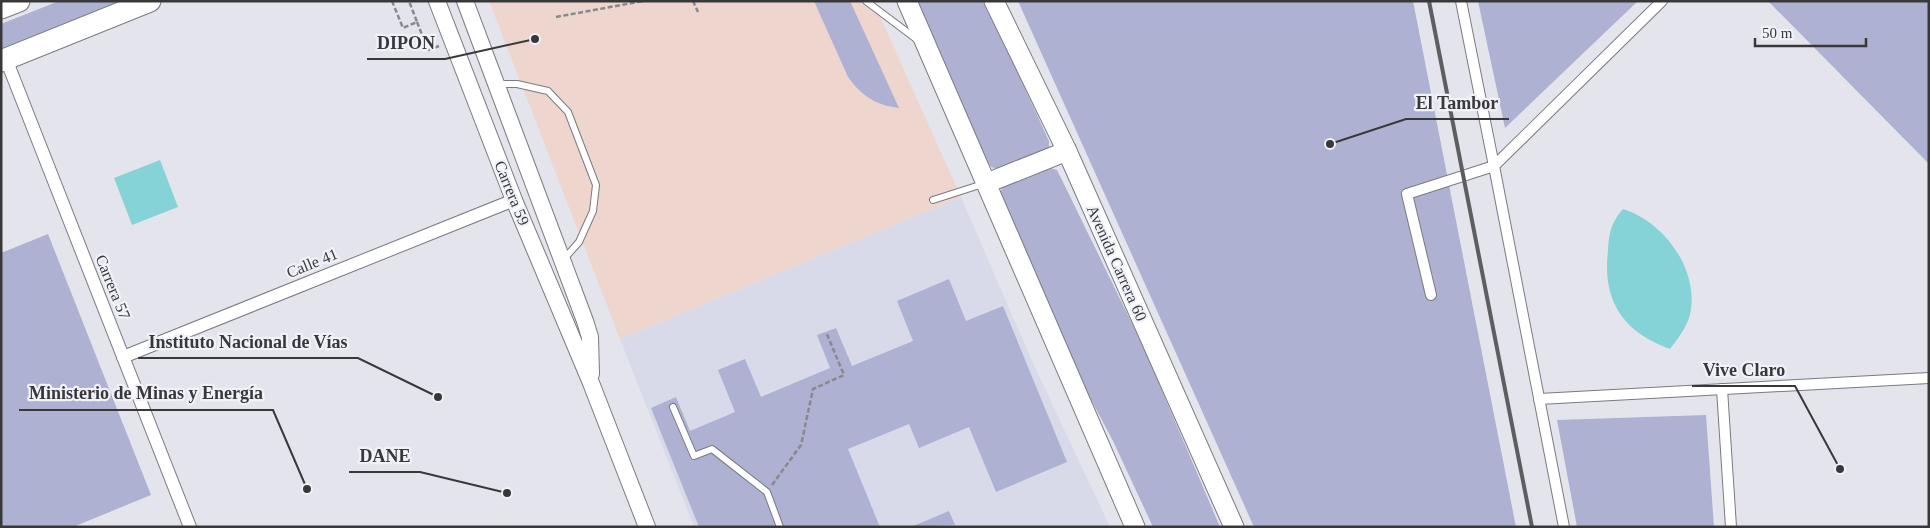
<svg xmlns="http://www.w3.org/2000/svg" width="1930" height="528" font-family="'Times New Roman',serif">
  <rect width="100%" height="100%" fill="#e4e5ec"/>
  <!-- built -->
  <path fill="#d9dae9" d="M961,197L1033,363L1110,527H694L620,339Z"/>
  <!-- medical -->
  <path fill="#eed5ce" d="M489,1H873L961,197L620,339Z"/>
  <!-- green -->
  <g fill="#aeb1d1">
    <path d="M59,1H123L1,49V24Z"/>
    <path d="M814,1H850L899,108C875,105 862,96 848,77Z"/>
    <path d="M917,1H985L1049,141V150L998,169L991,167L986,159Z"/>
    <path d="M1018,1H1413L1516,527H1254Z"/>
    <path d="M1478,1H1638L1505,128Z"/>
    <path d="M1768,1H1929V164Z"/>
    <path d="M1051,168L1057,170L1062,180L1143,346L1220,527H1153L1113,441L1078,375L1000,193L1003,185Z"/>
    <path d="M48,234L151,495L73,527H1V253Z"/>
    <path d="M949,279L966,321L1003,306L1067,462L996,492L969,427L919,448L909,424L848,449L880,527H699L651,408L676,397L690,431L735,412L718,370L745,359L761,397L830,368L817,335L836,328L852,366L913,341L897,301Z"/>
    <path d="M1706,415L1714,527H1577L1557,420Z"/>
    <path d="M949,511L955,525L911,527Z"/>
  </g>
  <!-- water -->
  <g fill="#85d3d6">
    <path d="M160,160L178,207L132,225L114,178Z"/>
    <path d="M1623,209C1662,221 1697,266 1691,309C1689,325 1679,337 1670,349C1623,332 1602,301 1608,251C1609,233 1611,223 1623,209Z"/>
  </g>
  <g fill="none" stroke-linecap="round" stroke-linejoin="round">
    <!-- service casing -->
    <g stroke="#7a7a81" stroke-width="8">
      <g id="service">
        <path d="M866,1L919,41"/>
        <path d="M497,84H517L548,91L568,112L596,185L593,211L579,242L564,259"/>
        <path d="M933,200L983,184"/>
        <path d="M673,407L694,456L712,449L767,492L780,527"/>
      </g>
    </g>
    <!-- pedestrian casing -->
    <g stroke="#7a7a81" stroke-width="12">
      <g id="pedestrian">
        <path d="M1461,1L1494,166L1662,1"/>
        <path d="M1431,295L1407,194L1494,166L1564,527"/>
        <path d="M1722,389L1731,527"/>
        <path d="M1539,399L1929,378"/>
      </g>
    </g>
    <!-- minor casing -->
    <g stroke="#7a7a81" stroke-width="14">
      <g id="minor">
        <path d="M6,59L190,527"/>
        <path d="M123,357L514,200"/>
      </g>
    </g>
    <!-- tertiary casing -->
    <g stroke="#7a7a81" stroke-width="18">
      <g id="tertiary">
        <path d="M437,1L514,200L591,383L647,527"/>
        <path d="M465,1L585,321L590,337L591,374"/>
      </g>
    </g>
    <!-- secondary casing -->
    <g stroke="#7a7a81" stroke-width="21">
      <g id="secondary">
        <path d="M907,1L1135,527"/>
        <path d="M994,1L1067,151L1234,527"/>
        <path d="M987,183L1067,151"/>
      </g>
    </g>
    <!-- primary casing -->
    <g stroke="#7a7a81" stroke-width="23">
      <g id="primary">
        <path d="M1,8L19,1"/>
        <path d="M1,61L150,1"/>
      </g>
    </g>
    <!-- path -->
    <g stroke="#88898d" stroke-width="2.5" stroke-dasharray="5 2.5" stroke-linecap="butt">
      <path d="M392,1L403,28L417,22L409,1"/>
      <path d="M693,1L698,12"/>
      <path d="M556,17L643,1"/>
      <path d="M417,22L428,50L439,46"/>
      <path d="M772,485L801,445L813,389L844,375L826,332"/>
    </g>
    <!-- service -->
    <use href="#service" stroke="#fff" stroke-width="6"/>
    <!-- pedestrian -->
    <use href="#pedestrian" stroke="#fff" stroke-width="10"/>
    <!-- minor -->
    <use href="#minor" stroke="#fff" stroke-width="12"/>
    <!-- tertiary -->
    <use href="#tertiary" stroke="#fff" stroke-width="16"/>
    <!-- secondary -->
    <use href="#secondary" stroke="#fff" stroke-width="19"/>
    <!-- primary -->
    <use href="#primary" stroke="#fff" stroke-width="21"/>
    <!-- rail -->
    <path stroke="#5e5e62" stroke-width="4" d="M1429,1L1532,527"/>
  </g>
  <g text-anchor="middle" dominant-baseline="central" stroke-width="4.5" stroke-linejoin="round" paint-order="stroke">
    <!-- street labels -->
    <g font-size="16" fill="#38383b" stroke="#f1f2f9">
      <text transform="translate(512 193) rotate(68)">Carrera 59</text>
      <text transform="translate(312 263) rotate(-22)">Calle 41</text>
      <text transform="translate(1117 263) rotate(66)">Avenida Carrera 60</text>
      <text transform="translate(113 287) rotate(68)">Carrera 57</text>
    </g>
  </g>
  <!-- callouts -->
  <path fill="none" stroke="#38383b" stroke-width="2" d="M535 39L445 59H367M1330 144L1406 119H1509M438 397L358 358H138M1840 469L1795 386H1692M307 489L273 410H19M507 493L420 472H349"/>
  <g fill="#38383b" stroke="#f1f2f9" stroke-width="2">
    <circle cx="535" cy="39" r="5"/>
    <circle cx="1330" cy="144" r="5"/>
    <circle cx="438" cy="397" r="5"/>
    <circle cx="1840" cy="469" r="5"/>
    <circle cx="307" cy="489" r="5"/>
    <circle cx="507" cy="493" r="5"/>
  </g>
  <g font-size="18" text-anchor="middle" font-weight="bold" fill="#38383b" stroke="#f1f2f9" stroke-width="4.5" stroke-linejoin="round" paint-order="stroke">
    <text x="406" y="49">DIPON</text>
    <text x="1457" y="109">El Tambor</text>
    <text x="248" y="348">Instituto Nacional de Vías</text>
    <text x="1744" y="376">Vive Claro</text>
    <text x="146" y="399">Ministerio de Minas y Energía</text>
    <text x="385" y="462">DANE</text>
  </g>
  <!-- border -->
  <rect width="1930" height="528" fill="none" stroke="#38383b" stroke-width="5"/>
  <!-- scale -->
  <path d="M1755 38v8h111v-8" fill="none" stroke="#38383b" stroke-width="2.5"/>
  <text x="1762" y="38" font-size="15" fill="#38383b" stroke="#f1f2f9" stroke-width="4" paint-order="stroke">50 m</text>
</svg>
